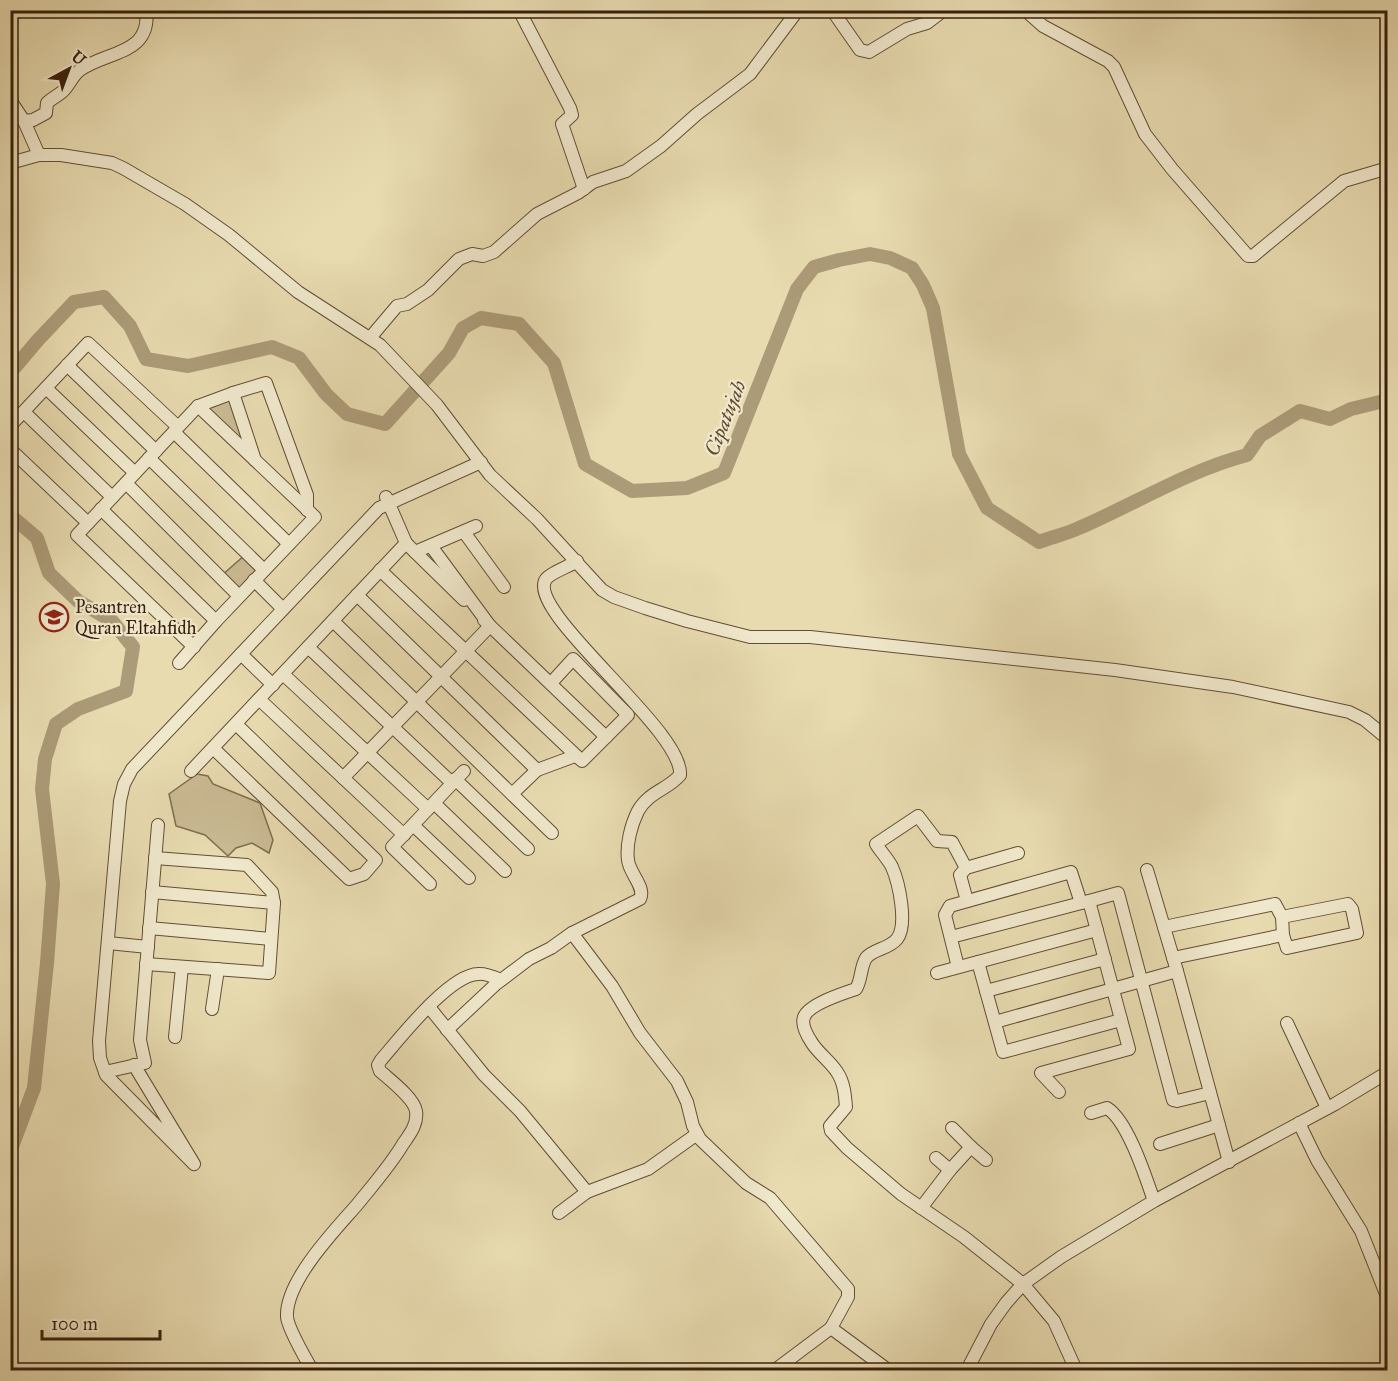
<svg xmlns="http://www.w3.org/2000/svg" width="1398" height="1381" font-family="'IM FELL Great Primer',serif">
  <rect width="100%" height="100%" fill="#e8dbb0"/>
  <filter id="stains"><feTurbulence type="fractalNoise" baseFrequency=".00333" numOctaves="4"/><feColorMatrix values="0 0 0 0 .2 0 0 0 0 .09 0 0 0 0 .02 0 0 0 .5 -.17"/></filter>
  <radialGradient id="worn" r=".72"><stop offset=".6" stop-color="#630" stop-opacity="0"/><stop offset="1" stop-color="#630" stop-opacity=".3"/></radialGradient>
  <!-- green -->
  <g fill="#cabb94" stroke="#806d50" stroke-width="1.5">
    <path d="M232,395L252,456L200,407Z"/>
    <path d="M245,555L262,570L238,593L221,576Z"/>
    <path d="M197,774L208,776L213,784L260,803L273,840L269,853L252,843L236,848L228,856L205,835L176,826L169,794Z"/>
  </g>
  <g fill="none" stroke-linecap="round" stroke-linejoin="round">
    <!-- river -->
    <g stroke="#ac9b78" stroke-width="14">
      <path d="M10,373L38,340L74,302L104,297L130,326L146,359L188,366L272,347L299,358L326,394L347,414L385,424L449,353L463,328L481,318L519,324L554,363L585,464L632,491L687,488L724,473L797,289L814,267L839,260L870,254L890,258L912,268L923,285L933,308L959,454L987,508L1039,542C1052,537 1066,534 1079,528C1135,504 1187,471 1247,455L1260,436L1300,411L1330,419L1351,409L1388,400"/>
      <path d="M10,515L37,538L49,573L78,601L112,621L133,647L126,691L78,709L56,724L45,759L42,789L53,884L47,963L34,1088L10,1152"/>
    </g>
    <!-- minor casing -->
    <g stroke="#634e35" stroke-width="14">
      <g id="minor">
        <path d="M519,10L570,108L572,115L562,124L584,189"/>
        <path d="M832,10L860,50L869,52L907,29L927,23L944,10"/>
        <path d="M1025,10L1043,26L1108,61L1114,67L1145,134L1172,169L1248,256H1253L1344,181L1388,168"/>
        <path d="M10,100L24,121L39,155"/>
        <path d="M24,121L33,120L46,113L47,103C51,99 57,96 62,92C69,86 72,76 80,70C106,51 152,55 146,10"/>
        <path d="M10,163L39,155H61L112,163L123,168L185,204L229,235L298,292L380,345L437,405L490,475L537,519L602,590L614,597L645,608L687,621L750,637H810L1115,670L1233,687L1349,712L1365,720L1388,739"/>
        <path d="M370,338L397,306L407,304L428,290L459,259L472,254L483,256L494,252L537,214L578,193L593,182L626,171L661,146L697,114L750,74L798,10"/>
        <path d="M67,365L156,451"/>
        <path d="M46,388L135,473"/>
        <path d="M233,393L255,460"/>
        <path d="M24,412L112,497"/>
        <path d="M10,426L88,343L178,427"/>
        <path d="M174,432L289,544"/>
        <path d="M10,449L88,523"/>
        <path d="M149,458L264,570"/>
        <path d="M126,483L239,596"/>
        <path d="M386,497L406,543L415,552L476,526"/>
        <path d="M101,509L216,621"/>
        <path d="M464,532L504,587"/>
        <path d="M415,552L464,600"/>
        <path d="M380,570L582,761L628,715L573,659L551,683"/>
        <path d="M254,580L283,609"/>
        <path d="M357,595L537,770"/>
        <path d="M484,620L606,737"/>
        <path d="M333,621L552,833"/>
        <path d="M194,647L77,535L198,406L233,393L266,383L307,495V510"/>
        <path d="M308,647L452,783"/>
        <path d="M241,654L273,685"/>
        <path d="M179,663L216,621L315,517L198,406"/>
        <path d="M283,674L428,809"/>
        <path d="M259,699L404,835"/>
        <path d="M213,748L349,879L364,874L376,860L236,724"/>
        <path d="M191,771L406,543"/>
        <path d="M343,778L490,626L431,546"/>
        <path d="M455,779L528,849"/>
        <path d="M512,794L537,770L575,756"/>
        <path d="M434,803L505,871"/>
        <path d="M413,825L469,878"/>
        <path d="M966,868L952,842L937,841L918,816L876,844C881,852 888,859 892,867C899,883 908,925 897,939C889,949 873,949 866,958C860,968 862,979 856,989C844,993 809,1004 804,1017C801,1025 808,1037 812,1043C819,1054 830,1061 837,1072C844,1082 845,1095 846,1107L830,1126L831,1131L847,1148L901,1194L964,1237L1023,1284L1054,1321L1076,1370"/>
        <path d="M1147,870L1177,971L1229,1162"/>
        <path d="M430,884L392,847L464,771"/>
        <path d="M152,892L274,903"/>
        <path d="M967,901L960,875L966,868L1018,853"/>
        <path d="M1089,901L1118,893L1173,1100L1177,1101L1210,1093"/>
        <path d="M1164,927L1275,904L1282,917L1348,904L1352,909L1357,933L1287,948L1283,935L1282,917"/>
        <path d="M149,928L271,939"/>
        <path d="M572,933L612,986L640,1033L677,1081L687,1102L693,1126L700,1139L746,1183L770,1198L848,1289V1297L831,1328L775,1370"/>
        <path d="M951,937L1089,901L1129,1049L1041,1073L1059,1092"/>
        <path d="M108,943L148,947"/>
        <path d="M1173,958L1283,935"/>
        <path d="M978,962L1003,1052L1121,1020"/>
        <path d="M146,964L269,973L274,903L272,892L247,865L155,858"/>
        <path d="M958,967L945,915L950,906L1071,872L1081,903"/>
        <path d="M937,973L1097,930"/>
        <path d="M986,991L1105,959"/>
        <path d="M429,1007L484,1075L520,1111L587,1192"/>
        <path d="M212,1009L218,969"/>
        <path d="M995,1022L1177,971"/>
        <path d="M1287,1023L1327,1108"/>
        <path d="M447,1030L496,984L529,959L551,948L572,933L640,899C646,887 629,873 628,860C626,845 631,825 638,811C648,792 669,789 680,775C684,730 524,611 546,579C550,573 570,566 577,561"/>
        <path d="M175,1037L182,967"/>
        <path d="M134,1065L194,1164L106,1075L100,1058L99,1041L120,801L124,784L132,769L379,508L481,462"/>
        <path d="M105,1072L145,1063L140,1040L158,825"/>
        <path d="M1091,1113L1107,1108C1128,1121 1146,1178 1154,1201"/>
        <path d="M1299,1123L1317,1160L1361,1231L1388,1299"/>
        <path d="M1160,1144L1219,1125"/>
        <path d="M971,1147L986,1160"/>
        <path d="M936,1158L950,1170"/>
        <path d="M921,1208L950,1170L971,1147L952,1128"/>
        <path d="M559,1213L587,1192L648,1169L697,1134"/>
        <path d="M831,1328L888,1370"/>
        <path d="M312,1370C306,1359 288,1329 287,1317C285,1282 334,1231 356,1206C372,1186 390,1166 403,1144C410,1134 418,1124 416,1111C414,1098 390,1080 380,1071L378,1065L381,1060C400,1038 449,975 478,974C486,973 494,977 501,980"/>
        <path d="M967,1370L991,1324L1006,1303L1023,1284L1061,1257L1154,1201L1335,1104L1388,1072"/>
      </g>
    </g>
    <!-- minor -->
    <use href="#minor" stroke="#f0e8cc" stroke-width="12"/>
  </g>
  <!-- icons -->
  <defs>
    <g id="school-ring" transform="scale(1.5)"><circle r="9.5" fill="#f0e8cc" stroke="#8f2418" stroke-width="1.5"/><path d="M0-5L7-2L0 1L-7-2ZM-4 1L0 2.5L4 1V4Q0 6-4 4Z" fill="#8f2418"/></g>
  </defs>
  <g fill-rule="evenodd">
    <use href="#school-ring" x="54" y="617"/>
  </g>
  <g text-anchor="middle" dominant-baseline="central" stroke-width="4.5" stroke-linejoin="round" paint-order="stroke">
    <!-- poi labels -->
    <g font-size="18" fill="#371f0c" stroke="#f0e8cc" text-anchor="start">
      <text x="75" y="607">Pesantren<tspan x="75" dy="21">Quran Eltahfidh</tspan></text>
    </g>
    <!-- water labels -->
    <g font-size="20" font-style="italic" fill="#604a32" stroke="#f0e8cc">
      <text transform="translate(725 418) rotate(-68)">Cipatujah</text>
    </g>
  </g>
  <!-- margin -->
  <rect width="1398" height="1381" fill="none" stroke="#e8dbb0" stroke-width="36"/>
  <rect x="12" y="12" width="1374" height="1357" fill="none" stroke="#371f0c" stroke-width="3"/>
  <rect x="18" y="18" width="1362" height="1345" fill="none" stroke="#371f0c" stroke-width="1.5"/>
  <!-- north arrow -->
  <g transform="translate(69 69) rotate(41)" stroke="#f0e8cc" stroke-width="4.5" paint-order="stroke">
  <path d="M0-4.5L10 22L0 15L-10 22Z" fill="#371f0c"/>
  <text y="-9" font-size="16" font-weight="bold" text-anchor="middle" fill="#371f0c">U</text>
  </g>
  <!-- scale -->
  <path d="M42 1330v9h118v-9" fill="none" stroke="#371f0c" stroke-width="3"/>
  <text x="51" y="1330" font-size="18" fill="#371f0c" stroke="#f0e8cc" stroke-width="4.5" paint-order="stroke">100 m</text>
  <rect width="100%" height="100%" filter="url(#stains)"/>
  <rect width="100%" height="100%" fill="url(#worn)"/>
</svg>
